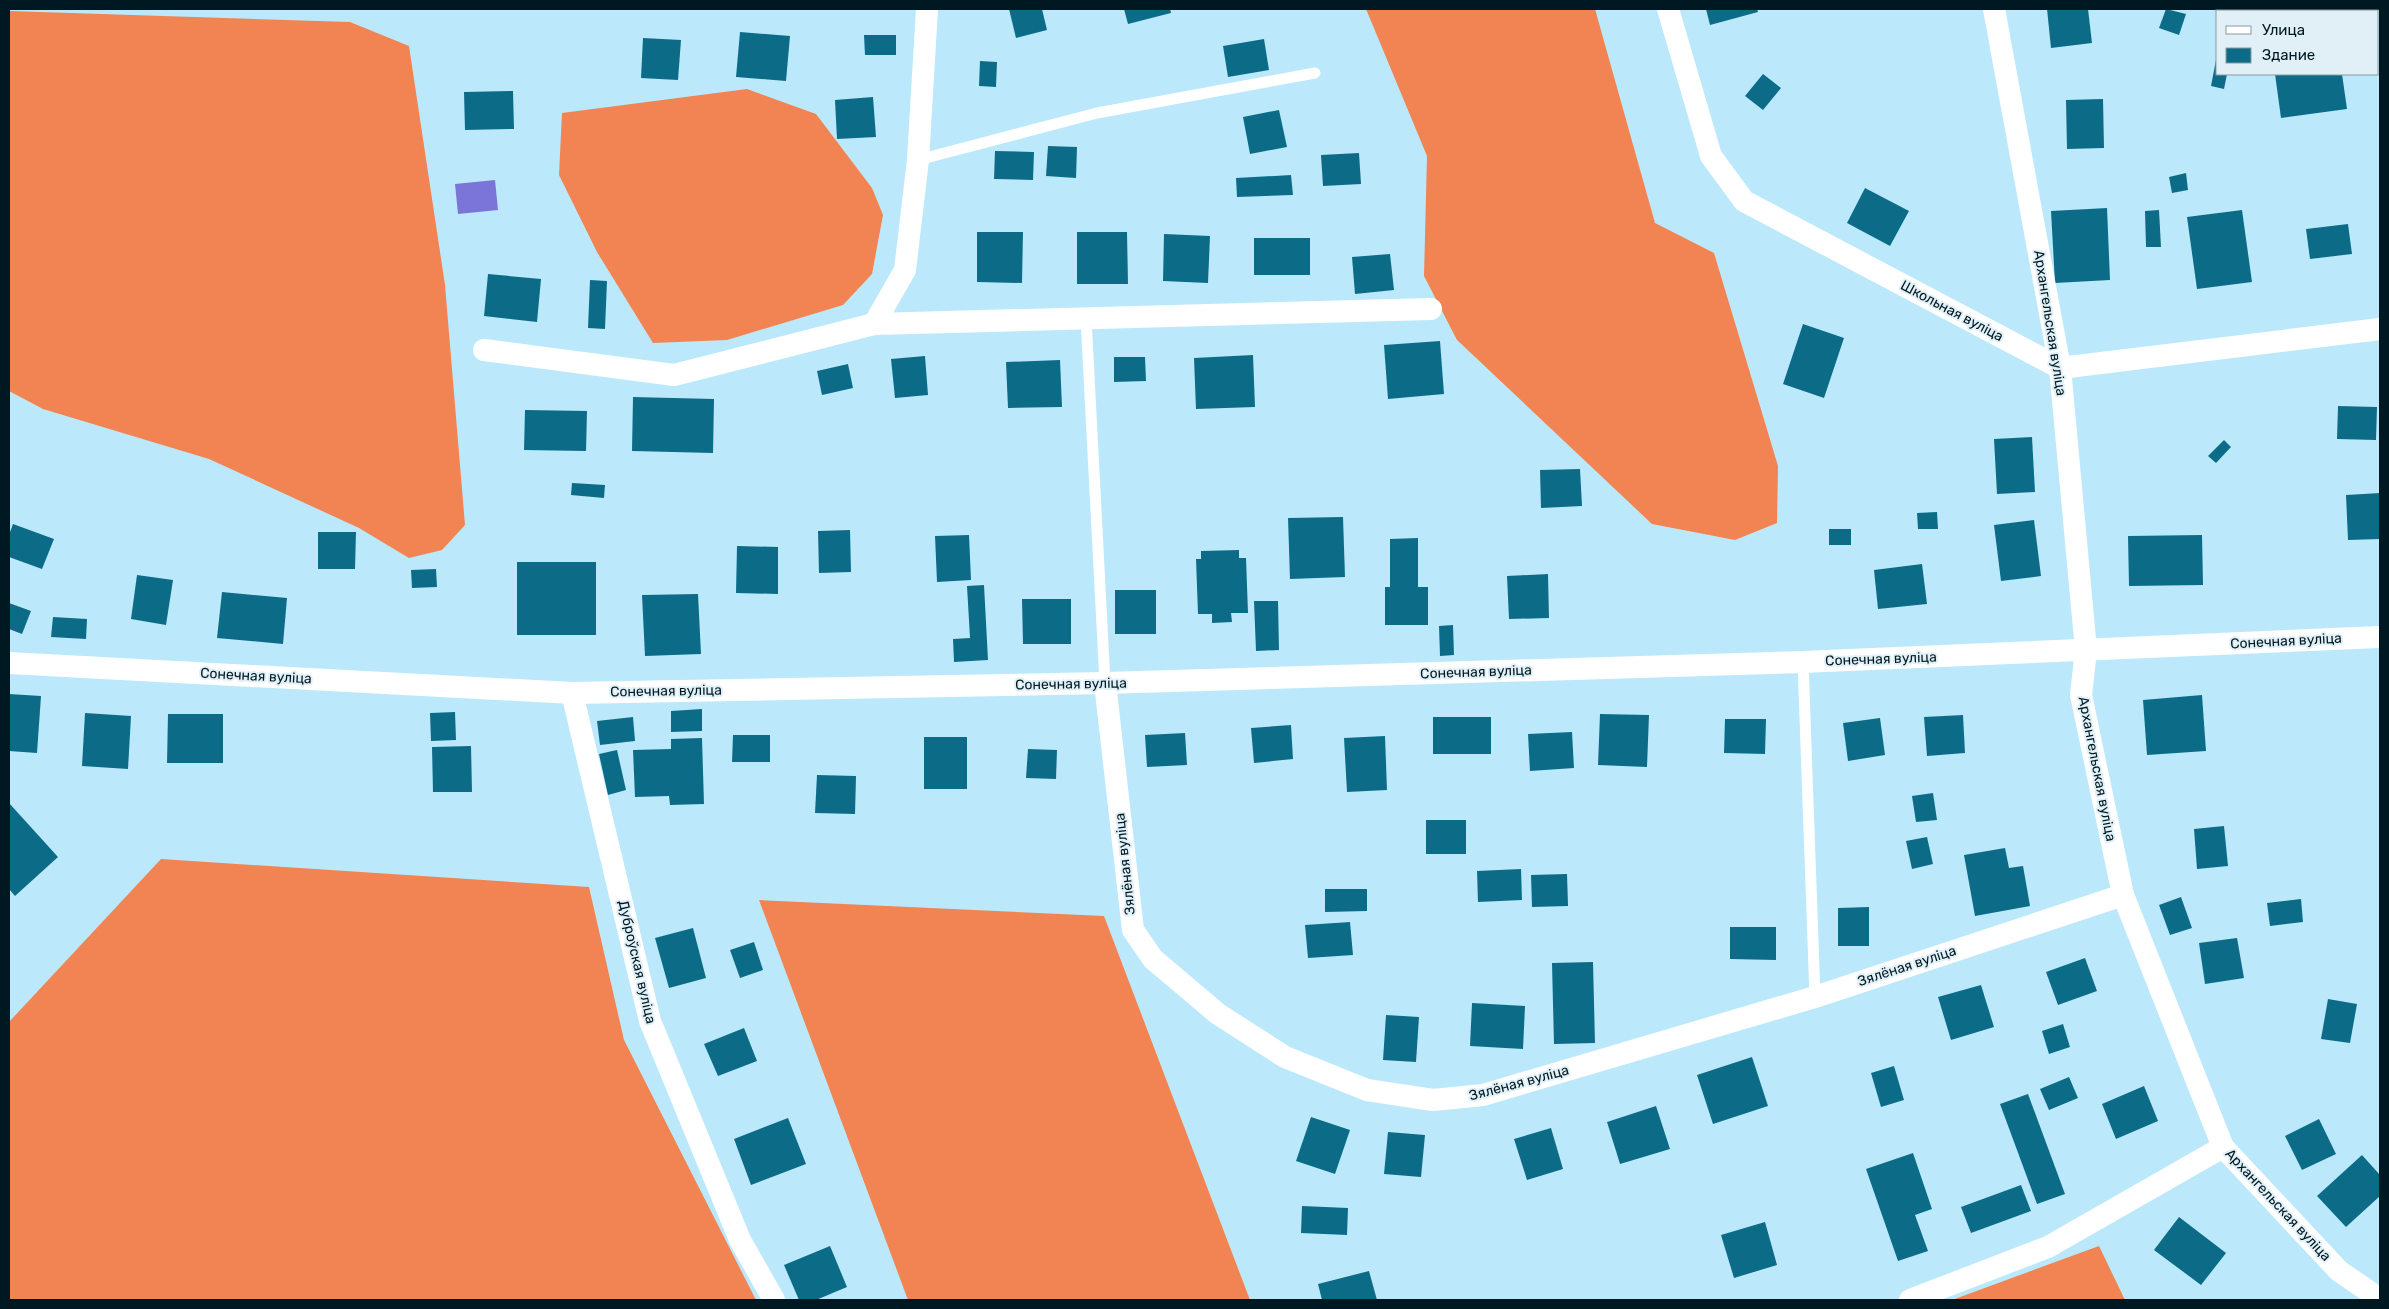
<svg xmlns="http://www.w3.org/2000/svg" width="2389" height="1309" font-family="Rubik,sans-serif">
  <rect width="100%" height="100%" fill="#bbe9fb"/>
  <!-- forest -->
  <g fill="#f18452">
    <path d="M1366,9H1595L1655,223L1714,253L1778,466L1777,523L1735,540L1652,524L1457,340L1424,276L1427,156Z"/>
    <path d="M9,11L350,22L409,46L445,285L465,525L442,550L409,558L359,528L209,459L43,409L9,391Z"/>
    <path d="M747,89L816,114L872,188L883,215L872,274L843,305L727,340L653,343L597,252L559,175L562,113Z"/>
    <path d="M161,859L589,887L624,1040L756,1300H9V1022Z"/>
    <path d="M759,900L1104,916L1250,1300H908Z"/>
    <path d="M2099,1246L2125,1300H1952Z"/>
  </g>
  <!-- water -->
  <path fill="#7c75d9" d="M495,180L498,210L458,214L455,184Z"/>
  <!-- building -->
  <g fill="#0c6c88">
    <path d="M1009,9H1042L1047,30L1016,38Z"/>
    <path d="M1124,9H1170L1171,13L1128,24Z"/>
    <path d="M1706,9H1757L1758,12L1710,25Z"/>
    <path d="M2047,9H2088L2092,43L2051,48Z"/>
    <path d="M2166,9L2186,14L2179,35L2159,28Z"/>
    <path d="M2287,9H2316L2324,10L2286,11Z"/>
    <path d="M740,32L790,36L786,81L736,77Z"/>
    <path d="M864,35H896V55H865Z"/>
    <path d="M643,38L681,40L678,80L641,78Z"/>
    <path d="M1264,39L1269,70L1228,77L1223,46Z"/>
    <path d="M2216,60H2218V74H2227L2224,89L2211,86Z"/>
    <path d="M980,61L997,62L996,87L979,86Z"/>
    <path d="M1763,74L1781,88L1763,110L1745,96Z"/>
    <path d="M2275,74H2342L2347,109L2281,118Z"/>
    <path d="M513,91L514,129L465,130L464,92Z"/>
    <path d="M873,97L876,137L837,139L835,100Z"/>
    <path d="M2103,99L2104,148L2067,149L2066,100Z"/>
    <path d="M1279,110L1287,147L1250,154L1243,117Z"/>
    <path d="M1048,146L1077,147L1076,178L1046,176Z"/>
    <path d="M995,151L1034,152L1033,180L994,179Z"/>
    <path d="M1359,153L1361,184L1323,186L1321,155Z"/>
    <path d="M2186,173L2188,190L2172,193L2169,177Z"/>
    <path d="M1291,175L1293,195L1237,197L1236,178Z"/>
    <path d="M1865,188L1909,211L1890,246L1847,223Z"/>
    <path d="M2107,208L2110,280L2055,283L2051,211Z"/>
    <path d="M2159,210L2161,247H2146L2145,211Z"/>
    <path d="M2242,210L2252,282L2197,289L2187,217Z"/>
    <path d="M2348,224L2352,254L2310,259L2306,229Z"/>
    <path d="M977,232H1023L1022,283L977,282Z"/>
    <path d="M1077,232H1127L1128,284H1077Z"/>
    <path d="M1164,234L1210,236L1208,283L1163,281Z"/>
    <rect x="1254" y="238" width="56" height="37"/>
    <path d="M1390,254L1394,290L1355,294L1352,257Z"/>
    <path d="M488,274L541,279L537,322L484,316Z"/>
    <path d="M590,280L607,281L605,329L588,328Z"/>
    <path d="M1803,324L1844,338L1824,398L1783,384Z"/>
    <path d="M1440,341L1444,394L1388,399L1384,345Z"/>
    <path d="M1253,355L1255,407L1196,409L1194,358Z"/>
    <path d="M925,356L928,395L895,398L891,359Z"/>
    <path d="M1114,357H1145L1146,381L1114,382Z"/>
    <path d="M1060,360L1062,407L1008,408L1006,362Z"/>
    <path d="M848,364L853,388L822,395L817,371Z"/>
    <path d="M633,397L714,399L713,453L632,451Z"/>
    <path d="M2338,406L2377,407L2376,440L2337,439Z"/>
    <path d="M525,410L587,411L586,451L524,450Z"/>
    <path d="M2032,437L2035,492L1997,494L1994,439Z"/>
    <path d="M2224,440L2231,447L2216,463L2208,456Z"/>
    <path d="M1580,469L1582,506L1541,508L1540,470Z"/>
    <path d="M572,483L605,485L604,498L571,495Z"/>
    <path d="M2380,493V539L2348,540L2346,495Z"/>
    <path d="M1937,512L1938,529H1918L1917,513Z"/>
    <path d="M1343,517L1345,577L1290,579L1288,518Z"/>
    <path d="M2034,520L2041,576L2001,581L1994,525Z"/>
    <path d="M13,524L54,539L42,569L9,557V535Z"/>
    <rect x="1829" y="529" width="22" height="16"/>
    <path d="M850,530L851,572L819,573L818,531Z"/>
    <path d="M318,532H356L355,569H318Z"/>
    <path d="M969,535L971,580L937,582L935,536Z"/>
    <path d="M2202,535L2203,585L2129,586L2128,536Z"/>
    <path d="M1418,538V587H1428V625H1385V587H1390V539Z"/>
    <path d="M737,546L778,547V594L736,593Z"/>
    <path d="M1239,550V558H1246L1248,613H1231L1232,622L1212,623V614H1198L1196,559H1201V551Z"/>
    <rect x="517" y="562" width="79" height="73"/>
    <path d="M1922,564L1927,604L1878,609L1874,570Z"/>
    <path d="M436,569L437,587L412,588L411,570Z"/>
    <path d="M1548,574L1549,618L1509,619L1507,576Z"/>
    <path d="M137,575L173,580L166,625L131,619Z"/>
    <path d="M984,585L988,660L954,662L953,639L970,638L967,586Z"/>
    <rect x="1115" y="590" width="41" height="44"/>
    <path d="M222,592L287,598L283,644L217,638Z"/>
    <path d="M698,594L701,654L645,656L642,595Z"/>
    <path d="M1022,599H1071V644H1023Z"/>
    <path d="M1254,601H1278L1279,650L1256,651Z"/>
    <path d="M9,603L31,611L22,634L9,629Z"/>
    <path d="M53,617L87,619L86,639L51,637Z"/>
    <path d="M1453,625L1454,655L1440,656L1439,626Z"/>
    <path d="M9,694L41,696L37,753L9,751Z"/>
    <path d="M2202,695L2206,751L2147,755L2143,700Z"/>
    <path d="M702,709V731L671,732V711Z"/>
    <path d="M455,712L456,740L431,741L430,713Z"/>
    <path d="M85,713L131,716L128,769L82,766Z"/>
    <path d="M168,714H223V763H167Z"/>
    <path d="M1600,714L1649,715L1647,767L1598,765Z"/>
    <path d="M1963,715L1965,753L1927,756L1924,717Z"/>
    <path d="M633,717L635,741L600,745L597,721Z"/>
    <rect x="1433" y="717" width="58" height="37"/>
    <path d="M1880,718L1885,755L1848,761L1843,723Z"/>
    <path d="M1725,719H1766L1765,754L1724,753Z"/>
    <path d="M1291,725L1293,759L1254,763L1251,728Z"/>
    <path d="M1572,732L1574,768L1530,771L1528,734Z"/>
    <path d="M1185,733L1187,765L1147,767L1145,735Z"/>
    <path d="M733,735H770V762H732Z"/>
    <path d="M1385,736L1387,790L1347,792L1344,738Z"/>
    <rect x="924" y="737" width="43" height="52"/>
    <path d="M702,738L704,804L670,805L669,796L635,797L633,750L671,749V739Z"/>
    <path d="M471,746L472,792H433L432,747Z"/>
    <path d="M1028,749L1057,750L1056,779L1026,778Z"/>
    <path d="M617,750L626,790L608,795L599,754Z"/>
    <path d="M817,775L856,776L855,814L815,813Z"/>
    <path d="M1933,793L1937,820L1916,822L1912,796Z"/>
    <path d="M9,803L58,857L15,896L9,889Z"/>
    <rect x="1426" y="820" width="40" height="34"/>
    <path d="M2224,826L2228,866L2197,869L2194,829Z"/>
    <path d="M1927,837L1933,864L1912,869L1906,841Z"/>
    <path d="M2005,848L2009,868L2023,866L2030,906L1975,916L1964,855Z"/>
    <path d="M1521,869L1522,900L1478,902L1477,871Z"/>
    <path d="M1567,874L1568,906L1532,907L1531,875Z"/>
    <path d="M1325,889H1367V911L1325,912Z"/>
    <path d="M2181,897L2192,928L2170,935L2159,905Z"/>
    <path d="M2301,899L2303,922L2270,926L2267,903Z"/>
    <path d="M1869,907V946H1838V908Z"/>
    <path d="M1350,922L1353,955L1308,958L1305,925Z"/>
    <path d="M1730,927H1776V960L1730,959Z"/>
    <path d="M693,928L706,978L669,988L655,938Z"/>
    <path d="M2237,938L2244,978L2205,984L2199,943Z"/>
    <path d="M754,942L763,970L740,978L730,950Z"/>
    <path d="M2085,958L2097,991L2058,1005L2046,972Z"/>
    <path d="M1593,962L1595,1043L1554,1044L1552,963Z"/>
    <path d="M1981,985L1994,1027L1951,1040L1938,997Z"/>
    <path d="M2328,999L2357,1004L2350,1043L2321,1039Z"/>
    <path d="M1472,1003L1525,1006L1523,1049L1470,1046Z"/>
    <path d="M1386,1015L1419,1017L1416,1062L1383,1060Z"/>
    <path d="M2063,1024L2070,1047L2049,1054L2042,1031Z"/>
    <path d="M744,1028L757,1061L718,1076L704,1044Z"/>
    <path d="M1752,1057L1768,1106L1713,1124L1697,1075Z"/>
    <path d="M1894,1066L1904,1100L1881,1107L1871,1073Z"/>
    <path d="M2069,1077L2078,1098L2049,1110L2040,1089Z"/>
    <path d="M2144,1086L2158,1121L2116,1139L2102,1104Z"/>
    <path d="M2028,1094L2065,1194L2037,1204L2000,1104Z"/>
    <path d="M1656,1106L1670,1149L1620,1164L1607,1122Z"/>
    <path d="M1311,1117L1350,1130L1335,1174L1296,1161Z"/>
    <path d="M788,1118L806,1164L751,1185L734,1139Z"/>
    <path d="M2319,1119L2336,1154L2302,1170L2285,1136Z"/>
    <path d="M1551,1128L1563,1169L1527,1180L1514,1139Z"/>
    <path d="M1388,1132L1425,1135L1421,1177L1384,1174Z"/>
    <path d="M1913,1153L1932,1209L1915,1215L1928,1251L1898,1261L1866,1169Z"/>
    <path d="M2362,1155L2380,1175V1196L2346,1227L2317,1196Z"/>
    <path d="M2021,1185L2031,1211L1971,1233L1961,1207Z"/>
    <path d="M1302,1206L1348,1208L1347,1235L1301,1233Z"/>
    <path d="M2179,1217L2226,1253L2201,1285L2154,1250Z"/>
    <path d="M1765,1222L1777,1265L1734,1278L1721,1235Z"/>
    <path d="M830,1246L847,1287L816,1300H799L784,1265Z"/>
    <path d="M1369,1271L1377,1300H1322L1318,1284Z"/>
  </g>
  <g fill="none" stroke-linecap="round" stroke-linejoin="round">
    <!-- lane -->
    <g stroke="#fff" stroke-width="11">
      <path d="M918,160L1097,113L1315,73"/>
      <path d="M1086,318L1105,683"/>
      <path d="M1803,662L1815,997"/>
    </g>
    <!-- street -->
    <g stroke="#fff" stroke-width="22">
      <path d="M1668,9L1711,156L1744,201L2060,368L2380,329"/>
      <path d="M1994,9L2060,368L2086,650L2081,695L2123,895L2223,1147L2339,1271L2380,1299"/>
      <path d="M874,324L905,270L918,160L927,9"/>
      <path d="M484,350L674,375L874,324L1431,309"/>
      <path d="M9,663L572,693L1105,683L1803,662L2380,637"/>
      <path d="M1105,683L1133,930L1153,959L1218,1014L1285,1057L1367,1090L1433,1100L1483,1095L1815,997L2123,895"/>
      <path d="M572,693L650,1021L740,1240L774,1300"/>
      <path d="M1910,1300L2048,1247L2223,1147"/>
    </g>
  </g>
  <g text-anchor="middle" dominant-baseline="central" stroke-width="4" stroke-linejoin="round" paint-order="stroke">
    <!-- street labels -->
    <g font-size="14" fill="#001821" stroke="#e1f0f7">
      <text transform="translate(1952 311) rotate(28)">Школьная вуліца</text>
      <text transform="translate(2050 323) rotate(81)">Архангельская вуліца</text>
      <text transform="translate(2286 641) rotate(-3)">Сонечная вуліца</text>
      <text transform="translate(1881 659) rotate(-2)">Сонечная вуліца</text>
      <text transform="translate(1476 672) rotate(-2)">Сонечная вуліца</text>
      <text transform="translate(256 676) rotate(3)">Сонечная вуліца</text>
      <text transform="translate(1071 684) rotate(-1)">Сонечная вуліца</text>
      <text transform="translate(666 691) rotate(-1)">Сонечная вуліца</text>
      <text transform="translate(2097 769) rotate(79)">Архангельская вуліца</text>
      <text transform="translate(1125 864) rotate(-96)">Зялёная вуліца</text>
      <text transform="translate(637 962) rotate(77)">Дуброўская вуліца</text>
      <text transform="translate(1907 966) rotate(-18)">Зялёная вуліца</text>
      <text transform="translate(1519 1083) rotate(-15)">Зялёная вуліца</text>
      <text transform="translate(2278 1205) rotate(47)">Архангельская вуліца</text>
    </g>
  </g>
  <!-- border -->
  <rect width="2389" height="1309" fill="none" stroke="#001821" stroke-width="20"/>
  <!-- legend -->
  <rect x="2216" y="10" width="162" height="65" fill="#e1f0f7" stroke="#879aa1"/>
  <rect x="2226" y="26" width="25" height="8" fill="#ffffff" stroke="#879aa1"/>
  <text x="2262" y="35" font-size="15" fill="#001821">Улица</text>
  <rect x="2226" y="48" width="25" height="15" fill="#0c6c88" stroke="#879aa1"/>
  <text x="2262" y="60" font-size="15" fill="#001821">Здание</text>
</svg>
